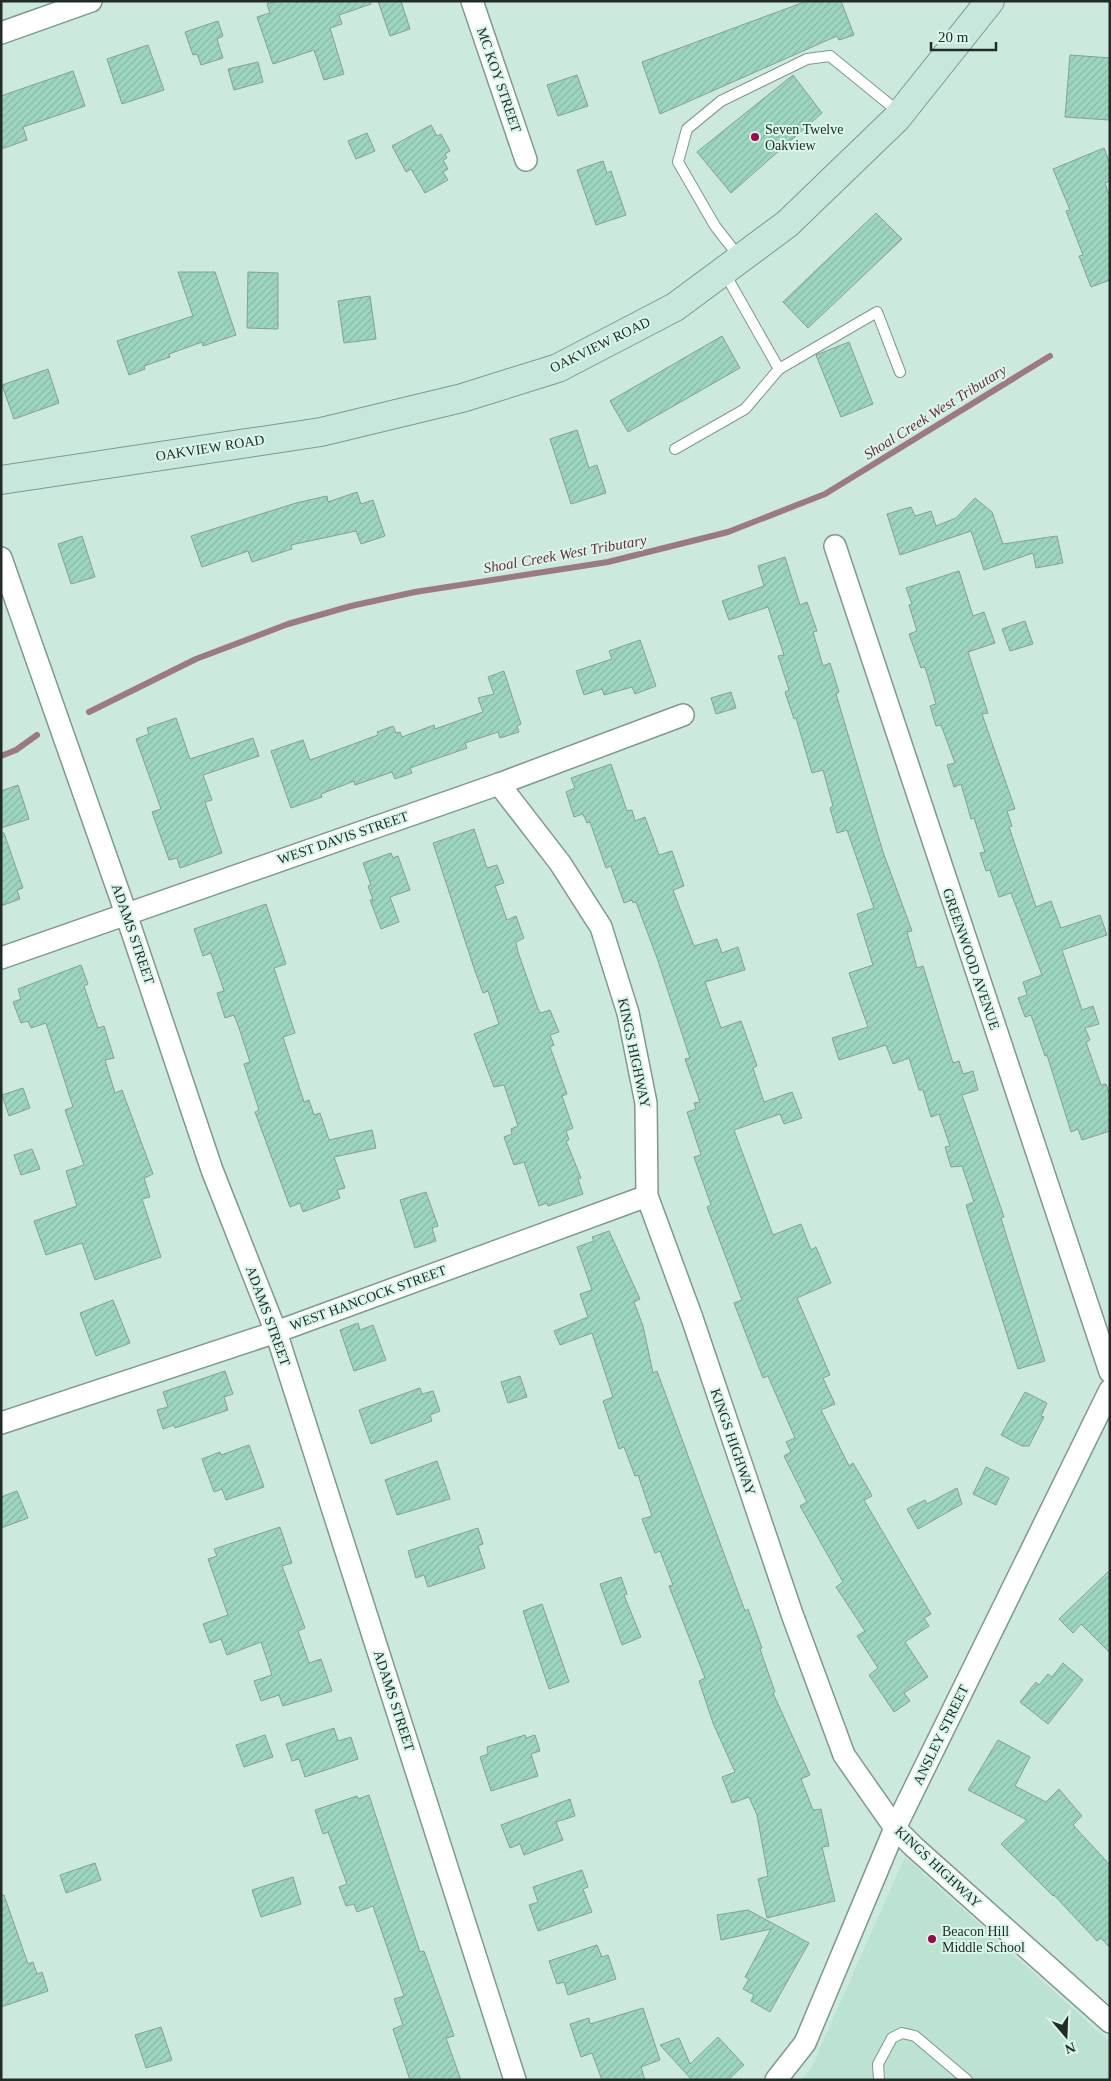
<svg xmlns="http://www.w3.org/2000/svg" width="1111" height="2081" font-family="Georgia,serif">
  <defs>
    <pattern id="building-hatch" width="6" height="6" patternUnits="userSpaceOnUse" patternTransform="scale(1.25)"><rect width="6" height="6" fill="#9dd6bf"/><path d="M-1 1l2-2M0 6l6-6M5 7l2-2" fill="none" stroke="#87b8a4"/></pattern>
  </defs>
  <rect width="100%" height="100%" fill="#cce9dd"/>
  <!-- built -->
  <path fill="#bce2d2" d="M905,1857L1110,2042V2080H802L812,2066Z"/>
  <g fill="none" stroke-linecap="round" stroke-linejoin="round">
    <!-- stream -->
    <g stroke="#9d7a83" stroke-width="6">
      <path d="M89,712L196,659L288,624L351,606L415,592L608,562L728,532L825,494L1050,356"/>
      <path d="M1,756L16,750L37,735"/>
    </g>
  </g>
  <!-- building -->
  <g fill="url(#building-hatch)" stroke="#85a095">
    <path d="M276,1H370L371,4L339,15L342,24L330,28L344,74L324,80L314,50L273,64L257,17L270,13L267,4Z"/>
    <path d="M378,1H401L410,29L390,36Z"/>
    <path d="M807,1H841L854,35L839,40L837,36L660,114L642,62Z"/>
    <path d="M218,21L223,36L217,39L223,58L201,65L197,54L193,55L185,32Z"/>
    <path d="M148,45L164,90L122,104L107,59Z"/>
    <path d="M1070,55L1110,58L1109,120L1065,117Z"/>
    <path d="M258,62L263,82L234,90L228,69Z"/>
    <path d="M73,71L85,106L23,127L27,140L1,149V96Z"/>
    <path d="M577,75L588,106L558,116L547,85Z"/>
    <path d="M793,75L822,113L731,193L697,152Z"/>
    <path d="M431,125L437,136L441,134L450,151L445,154L447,158L443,160L448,169L443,172L448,180L425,193L411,169L406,172L392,146Z"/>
    <path d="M367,133L375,151L356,159L348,141Z"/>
    <path d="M1104,148L1110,164V181L1105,183L1110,198V280L1091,287L1079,256L1083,255L1066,211L1070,210L1053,169Z"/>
    <path d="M603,161L607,173L611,171L626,215L596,225L577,170Z"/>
    <path d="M876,213L902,239L808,328L783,302Z"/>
    <path d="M178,272H215L236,335L203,346L202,342L169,354L170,357L144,366L145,369L129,375L117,341L193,316Z"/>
    <path d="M248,272L278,273V329L247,328Z"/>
    <path d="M370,296L376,339L344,343L338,301Z"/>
    <path d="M722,336L740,368L628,432L610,401Z"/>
    <path d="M849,342L873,404L841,417L816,355Z"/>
    <path d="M48,369L59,403L14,419L2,385Z"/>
    <path d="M577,430L589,468L597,465L606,493L571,504L550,439Z"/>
    <path d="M357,492L361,504L373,500L385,536L361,544L356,531L291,545L292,549L252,562L248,551L202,567L191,536L296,503L327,496L328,502Z"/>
    <path d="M975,498L992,512L1003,544L1057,536L1063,563L1036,568L1033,553L984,570L971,531L900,555L887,514L911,507L915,516L931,511L936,526L956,518Z"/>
    <path d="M82,536L95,577L71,584L58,544Z"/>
    <path d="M785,557L800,605L807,602L817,631L813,632L823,666L830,663L839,692L836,694L883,852L912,931L907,932L917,968L923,966L953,1063L959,1061L963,1074L973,1071L978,1090L962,1095L1004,1217L1001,1218L1045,1361L1018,1369L966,1205L974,1202L962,1166L951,1167L945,1147L950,1146L939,1114L931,1117L923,1090H919L909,1058L893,1064L886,1045L839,1060L832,1038L868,1027L849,973L873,965L857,914L874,908L847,830L837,833L830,808L833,806L823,770L812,773L796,718L794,719L785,692L789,690L778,656L784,655L768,607L729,620L722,601L764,586L758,566Z"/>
    <path d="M959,571L973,616L984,612L995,643L968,652L988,713L982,714L1015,809L1007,811L1012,826L1009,827L1036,907L1051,901L1061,928L1100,915L1107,935L1062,950L1082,1010L1093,1006L1099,1024L1085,1028L1090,1040L1086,1042L1101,1085L1106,1084L1110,1095V1131L1082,1140L1078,1129L1071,1132L1047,1055L1045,1056L1031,1015L1025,1017L1018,998L1027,995L1023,982L1042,975L1011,893L999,897L990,870L986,871L980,853L985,852L974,818L971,819L961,784L954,787L947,765L955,763L941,725L936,726L930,706L936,704L925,667L921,668L909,634L917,631L909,605L912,604L906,588Z"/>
    <path d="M1025,621L1033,644L1010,651L1002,629Z"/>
    <path d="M640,640L656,686L635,694L632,687L604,695L602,689L584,695L576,671L612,659L609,651Z"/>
    <path d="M504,671L521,724L517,726L519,732L500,738L498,732L465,743L467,748L410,768L412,773L395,779L392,772L355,785L354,781L321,794L322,797L291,808L271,751L303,740L310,760L378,735L377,732L393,726L396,733L400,732L402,737L434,725L435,729L483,712L478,698L494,694L488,677Z"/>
    <path d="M731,692L736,708L716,714L711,698Z"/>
    <path d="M176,718L190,759L253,738L259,756L203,775L212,800L205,802L222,853L180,868L177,858L169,860L152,812L161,809L136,739L149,734L147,728Z"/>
    <path d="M611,764L627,811L632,810L635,821L645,817L659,855L672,851L684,886L673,890L694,946L717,939L722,953L738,947L745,970L705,982L721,1028L741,1021L757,1066L753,1068L764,1102L792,1092L802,1118L784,1124L780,1114L734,1130L773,1235L801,1224L811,1250L816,1247L831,1283L797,1298L830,1375L823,1378L835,1404L821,1410L849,1466L853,1463L869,1490L872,1496L864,1500L931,1614L924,1618L929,1626L905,1642L928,1677L904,1693L910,1701L894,1712L869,1675L878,1668L857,1636L865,1631L836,1587L843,1582L800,1506L807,1502L784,1456L791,1452L786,1442L795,1438L768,1376L763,1378L734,1303L742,1300L707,1207L711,1205L694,1157L701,1155L687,1112L696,1109L694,1103L700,1102L685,1059L690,1058L657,958L636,902L633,903L632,900L624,903L611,866L606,868L590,822L587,823L583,814L574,817L566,792L575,788L571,778Z"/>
    <path d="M18,785L29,819L1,828V791Z"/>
    <path d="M474,829L487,868L497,865L504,883L495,886L507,920L516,916L524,938L516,942L518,952L538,1009L541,1013L550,1010L559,1032L550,1035L554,1045L550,1047L567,1094L562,1096L573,1128L566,1131L569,1140L566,1141L581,1178L578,1179L583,1194L548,1206L547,1203L539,1206L524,1162L514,1165L504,1137L512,1134L511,1129L518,1126L504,1085L494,1087L474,1034L499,1024L488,991L483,993L474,968L433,843Z"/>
    <path d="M1,833H4L23,888L17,890L20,899L1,906Z"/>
    <path d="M391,853L393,858L398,856L410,890L390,897L399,922L381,929L370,900H373L368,886L371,885L363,863Z"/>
    <path d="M266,904L286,964L274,968L295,1033L283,1037L304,1102L309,1100L314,1115L320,1113L329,1140L372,1130L376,1148L334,1157L345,1188L337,1190L340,1198L303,1212L300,1203L290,1207L255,1112L259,1110L244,1064L250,1062L239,1028L234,1015L225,1018L217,993L224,991L211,953L203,956L194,929Z"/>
    <path d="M81,965L88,984L84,986L98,1028L104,1026L114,1058L105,1060L115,1093L122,1090L153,1174L144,1178L150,1197L142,1199L161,1257L95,1280L82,1243L46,1255L34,1221L77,1206L66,1171L84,1165L65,1110L73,1107L46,1023L31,1028L28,1021L21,1023L13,1002L21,999L18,989Z"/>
    <path d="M23,1088L30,1108L9,1116L2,1095Z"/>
    <path d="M32,1149L40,1169L21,1175L14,1155Z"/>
    <path d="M426,1192L438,1226L432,1228L436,1241L415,1248L400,1200Z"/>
    <path d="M609,1231L640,1299L634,1302L643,1326L653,1373L657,1371L745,1611L748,1609L762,1648L760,1649L775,1692L773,1693L810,1775L801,1779L813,1810L821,1809L829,1846L822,1847L835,1901L767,1918L758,1879L768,1876L757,1815L749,1797L732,1803L722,1777L735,1772L713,1723L699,1681L705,1678L669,1586L673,1585L660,1551L655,1553L642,1519L652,1516L638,1475L635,1476L624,1447L619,1449L603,1401L613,1397L592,1333L560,1345L554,1331L588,1317L580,1294L592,1290L577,1247L594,1241L592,1237Z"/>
    <path d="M113,1300L130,1343L96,1356L80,1313Z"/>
    <path d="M358,1323L360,1330L373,1325L386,1360L354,1371L340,1330Z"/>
    <path d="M225,1371L233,1394L224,1397L228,1410L175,1428L174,1425L163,1429L157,1410L168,1407L163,1392Z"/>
    <path d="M520,1376L527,1397L508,1403L501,1382Z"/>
    <path d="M420,1388L422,1394L433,1391L440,1411L430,1415L432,1421L371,1444L359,1410Z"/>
    <path d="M1025,1392L1047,1403L1041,1416L1044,1417L1029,1446H1022L1001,1435Z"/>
    <path d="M249,1445L264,1487L226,1500L222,1489L214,1492L202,1459L220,1452L221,1455Z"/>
    <path d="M437,1461L450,1499L397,1515L385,1480Z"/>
    <path d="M986,1467L1009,1478L996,1505L973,1494Z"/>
    <path d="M957,1488L962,1504L918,1529L907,1509L925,1500L927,1504Z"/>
    <path d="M17,1491L28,1518L1,1528V1497Z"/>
    <path d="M280,1527L292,1563L282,1566L305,1628L298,1631L309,1663L321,1659L332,1691L283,1706L279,1695L261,1701L254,1681L272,1675L261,1642L227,1655L221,1639L210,1643L203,1624L228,1615L208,1559L217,1556L214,1549Z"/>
    <path d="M478,1528L483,1544L478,1546L485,1568L428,1587L424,1575L416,1578L408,1551Z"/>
    <path d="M1110,1570V1653L1081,1624L1073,1633L1059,1619Z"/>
    <path d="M621,1577L627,1594L624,1595L641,1637L622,1645L600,1584Z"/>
    <path d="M542,1604L569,1682L549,1689L523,1611Z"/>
    <path d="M1063,1663L1083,1680L1048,1724L1020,1702L1036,1682L1039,1685L1048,1674L1052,1677Z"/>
    <path d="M334,1728L338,1741L351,1737L358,1759L305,1777L299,1759L292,1761L286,1744Z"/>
    <path d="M265,1735L273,1757L244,1767L236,1745Z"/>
    <path d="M525,1735L526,1738L535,1735L540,1751L531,1754L538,1776L491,1791L480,1757L488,1754L487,1747Z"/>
    <path d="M998,1740L1030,1757L1015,1786L1046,1802L1059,1789L1082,1816L1073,1825L1110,1865V1948L1101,1938L1097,1941L1054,1895L1053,1896L1001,1844L1027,1820L968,1790Z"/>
    <path d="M369,1795L420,1952L424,1951L454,2036L446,2038L461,2080H410L393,2029L403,2025L394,1999L404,1996L373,1906L357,1912L354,1904L346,1906L339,1887L347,1884L328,1832L323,1834L315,1810L357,1796L358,1799Z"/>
    <path d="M570,1799L575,1816L556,1822L563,1840L524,1855L520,1844L510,1848L501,1825Z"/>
    <path d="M95,1863L101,1880L66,1893L60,1875Z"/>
    <path d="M582,1870L588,1887L583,1889L592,1912L538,1931L529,1905L538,1902L533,1887Z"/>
    <path d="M293,1877L301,1904L261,1917L252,1890Z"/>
    <path d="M4,1895L28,1964L33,1962L37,1974L42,1972L48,1991L1,2007V1896Z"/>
    <path d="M748,1910L809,1943L770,2012L751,2001L754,1995L743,1989L749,1979L745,1977L771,1929L721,1940L717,1915Z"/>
    <path d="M597,1945L602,1957L608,1955L616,1979L568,1995L564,1982L557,1984L549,1961Z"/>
    <path d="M643,2008L660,2060L641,2067L645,2080H602L592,2053L581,2057L570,2024L589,2018L590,2024Z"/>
    <path d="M161,2027L172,2060L146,2068L135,2035Z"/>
    <path d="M718,2037L744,2065L728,2080H692L660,2045L679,2038L690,2064Z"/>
  </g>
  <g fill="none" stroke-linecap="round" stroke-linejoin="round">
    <!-- lane casing -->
    <g stroke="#7e998e" stroke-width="12">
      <g id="lane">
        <path d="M740,258L715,226L678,162L687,129L721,101L807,59L830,56L900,113"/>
        <path d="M724,272L779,369L877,312L900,372"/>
        <path d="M675,449L745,409L779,369"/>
        <path d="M879,2080L878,2064L892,2038L902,2033L915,2036L967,2080"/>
      </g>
    </g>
    <!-- street casing -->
    <g stroke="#7e998e" stroke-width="24">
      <g id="street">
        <path d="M472,1L526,160"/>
        <path d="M1,33L91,1"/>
        <path d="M835,546L1110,1372"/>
        <path d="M1,558L121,899L212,1170L276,1332L515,2080"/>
        <path d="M499,784L560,863L601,927L628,1013L646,1103L647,1196L692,1318L792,1614L844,1755L895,1828L914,1847L1110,2022"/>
        <path d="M1,958L499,784L683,715"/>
        <path d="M1,1423L276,1332L647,1196"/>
        <path d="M776,2080L805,2043L895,1828L1110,1390"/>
      </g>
    </g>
    <!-- secondary casing -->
    <g stroke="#7e998e" stroke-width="30">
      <path id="secondary" d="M1,480L321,432L462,398L558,368L675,307L787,224L896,119L990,1"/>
    </g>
    <!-- lane -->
    <use href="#lane" stroke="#fff" stroke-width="10"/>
    <!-- street -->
    <use href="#street" stroke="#fff" stroke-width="21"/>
    <!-- secondary -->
    <use href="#secondary" stroke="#c8e7dc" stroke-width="28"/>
  </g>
  <!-- markers -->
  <g fill="#9e054d" stroke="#d9f6ea" stroke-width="2">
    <circle cx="755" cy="137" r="5"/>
    <circle cx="932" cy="1939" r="5"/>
  </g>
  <g text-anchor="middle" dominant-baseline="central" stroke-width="4" stroke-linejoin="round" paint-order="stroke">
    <!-- street labels -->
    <g font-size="14" fill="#212c28" stroke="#d9f6ea">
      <text transform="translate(499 80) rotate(71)">MC KOY STREET</text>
      <text transform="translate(600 345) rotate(-26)">OAKVIEW ROAD</text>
      <text transform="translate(210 448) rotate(-9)">OAKVIEW ROAD</text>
      <text transform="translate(343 838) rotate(-19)">WEST DAVIS STREET</text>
      <text transform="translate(133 934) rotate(71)">ADAMS STREET</text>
      <text transform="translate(971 959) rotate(71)">GREENWOOD AVENUE</text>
      <text transform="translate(634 1053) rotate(78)">KINGS HIGHWAY</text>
      <text transform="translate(368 1298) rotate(-20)">WEST HANCOCK STREET</text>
      <text transform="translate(268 1316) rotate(70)">ADAMS STREET</text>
      <text transform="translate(733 1442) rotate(71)">KINGS HIGHWAY</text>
      <text transform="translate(394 1701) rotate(72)">ADAMS STREET</text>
      <text transform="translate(941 1735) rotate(-64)">ANSLEY STREET</text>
      <text transform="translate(938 1867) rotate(43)">KINGS HIGHWAY</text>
    </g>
    <!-- poi labels -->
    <g font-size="14" fill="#212c28" stroke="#d9f6ea" text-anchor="start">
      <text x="765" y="129">Seven Twelve<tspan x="765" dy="16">Oakview</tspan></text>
      <text x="942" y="1931">Beacon Hill<tspan x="942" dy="16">Middle School</tspan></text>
    </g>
    <!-- water labels -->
    <g font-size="15" font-style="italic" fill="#6e2c41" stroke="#d9f6ea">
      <text transform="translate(935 412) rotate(-32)">Shoal Creek West Tributary</text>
      <text transform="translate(565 554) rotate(-10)">Shoal Creek West Tributary</text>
    </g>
  </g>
  <!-- border -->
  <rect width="1111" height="2081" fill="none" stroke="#212c28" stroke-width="5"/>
  <!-- north arrow -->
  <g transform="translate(1066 2036) rotate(161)" stroke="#d9f6ea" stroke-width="4" paint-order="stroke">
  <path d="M0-4L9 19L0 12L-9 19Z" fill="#212c28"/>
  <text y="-8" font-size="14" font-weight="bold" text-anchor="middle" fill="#212c28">N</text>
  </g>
  <!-- scale -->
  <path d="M931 42v8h65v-8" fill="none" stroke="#212c28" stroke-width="2.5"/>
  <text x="938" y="42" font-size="15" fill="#212c28" stroke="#d9f6ea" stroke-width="4" paint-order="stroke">20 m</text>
</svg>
